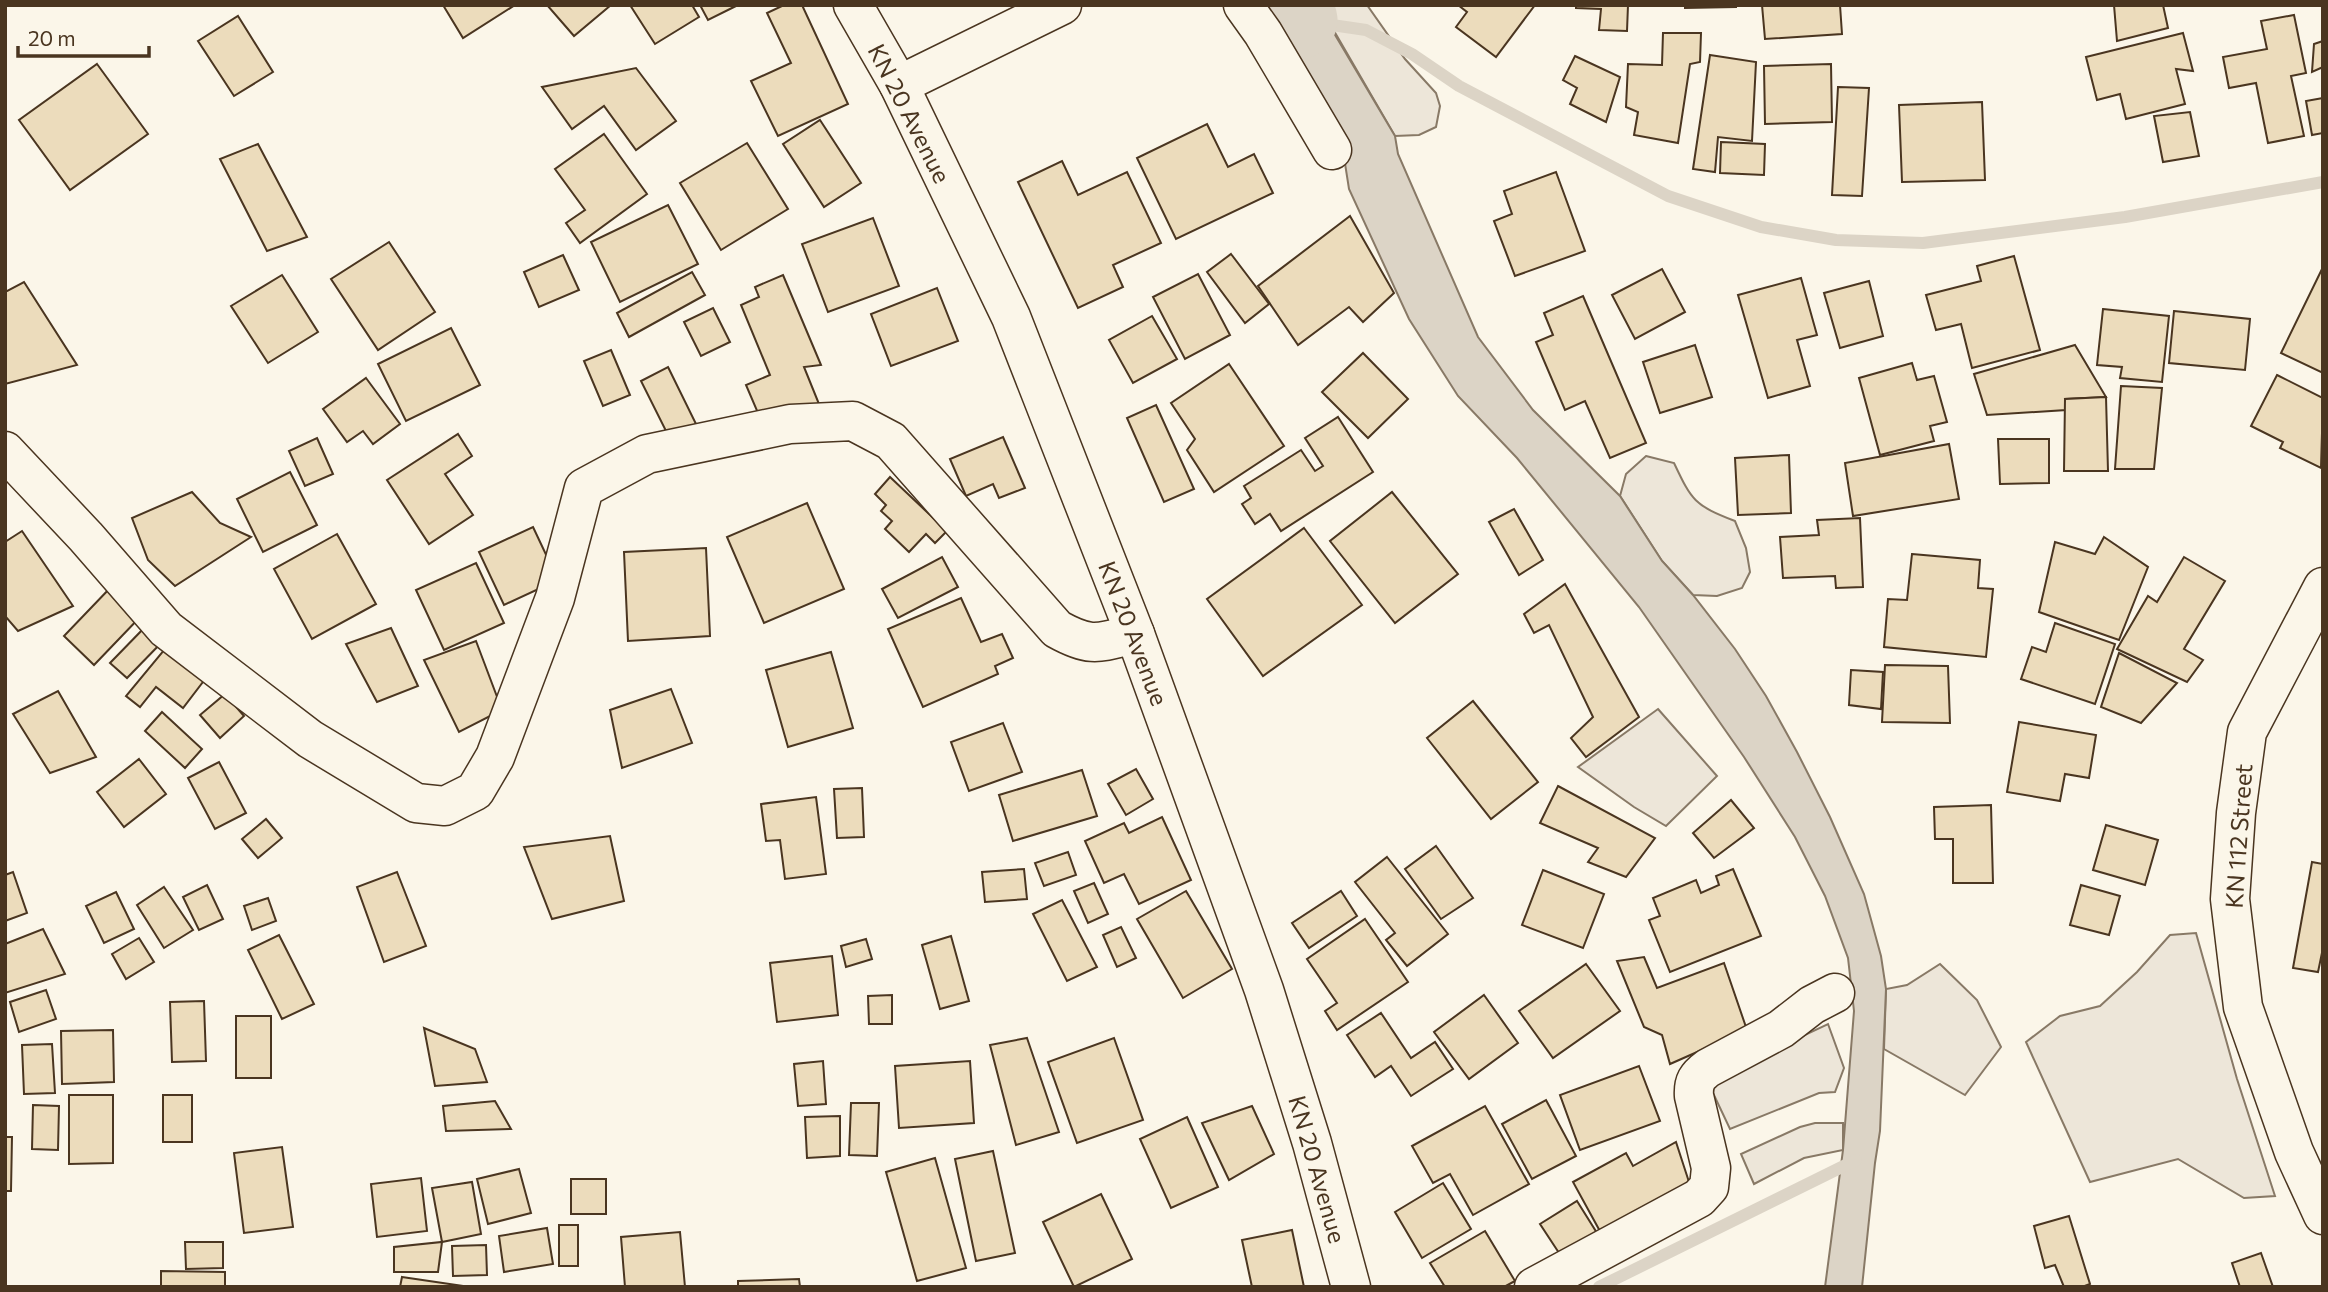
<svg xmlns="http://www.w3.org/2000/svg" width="2328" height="1292" font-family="Commissioner,sans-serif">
  <rect width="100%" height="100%" fill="#fbf6e9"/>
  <!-- green -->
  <g fill="#ede6d9" stroke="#887966" stroke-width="2">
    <path d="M1319,5H1367L1405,59L1436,93L1440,106L1436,127L1419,135L1395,136Z"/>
    <path d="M1646,456L1674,463C1692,501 1694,505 1735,521L1746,548L1750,572L1742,588L1717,596L1693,595L1662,561L1620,496L1626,474Z"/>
    <path d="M1658,709L1717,776L1666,826L1634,807L1578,767Z"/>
    <path d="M2196,933L2237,1079L2275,1196L2244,1198L2178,1159L2090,1182L2026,1042L2060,1016L2100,1006L2137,972L2170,935Z"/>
    <path d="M1940,964L1977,1000L2001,1047L1965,1095L1884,1049L1886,989L1907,985Z"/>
    <path d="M1828,1024L1844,1068L1835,1092L1819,1093L1730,1129L1713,1093L1716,1077Z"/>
    <path d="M1815,1123H1843V1150L1804,1158L1754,1184L1741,1154L1800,1127Z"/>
  </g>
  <!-- water -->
  <path fill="#dcd4c6" stroke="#887966" stroke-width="2" d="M1298,20L1328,23L1395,136L1398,154L1478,337L1533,410L1620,496L1662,561L1693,595L1735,649L1766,696L1797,752L1830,817L1864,894L1881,956L1886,989L1880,1131L1875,1163L1862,1287H1825L1843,1150L1854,1011L1848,958L1825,896L1795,837L1744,757L1639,607L1517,458L1458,396L1409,319L1349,189L1344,157L1281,30Z"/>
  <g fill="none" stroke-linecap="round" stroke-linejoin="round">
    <!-- stream -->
    <g stroke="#dcd4c6" stroke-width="12">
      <path d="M1298,20L1366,30L1412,54L1459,86L1668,196L1761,227L1836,240L1923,243L2125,217L2323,182"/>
      <path d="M1599,1287L1856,1160"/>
    </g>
    <!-- river -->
    <path stroke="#dcd4c6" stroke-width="79" d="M1290,5L1298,20"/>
  </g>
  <!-- building -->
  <g fill="#ecdcbc" stroke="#4a3520" stroke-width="2">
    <path d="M443,5H515L463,38Z"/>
    <path d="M547,5H611L574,36Z"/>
    <path d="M630,5H692L699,17L655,44Z"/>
    <path d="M700,5H738L708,20Z"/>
    <path d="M784,5H802L848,104L778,136L751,81L791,63L767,13Z"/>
    <path d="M1458,5H1535L1496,57L1456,27L1467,12Z"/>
    <path d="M1576,5H1628L1627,31L1599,30L1601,9L1576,8Z"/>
    <path d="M1685,5H1736V7L1685,8Z"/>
    <path d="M1762,5H1840L1842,34L1765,39Z"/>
    <path d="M2114,5H2163L2168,28L2117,41Z"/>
    <path d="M2294,15L2306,73L2291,76L2304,136L2268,143L2256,83L2229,88L2223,57L2267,49L2261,21Z"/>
    <path d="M238,16L273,72L234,96L198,41Z"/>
    <path d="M1663,33H1701L1700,62L1690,64L1678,143L1634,135L1638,112L1626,107L1628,64L1662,65Z"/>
    <path d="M2183,33L2193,71L2176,69L2185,104L2126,119L2120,94L2097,100L2086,57Z"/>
    <path d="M2323,41V67L2312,72L2314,44Z"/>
    <path d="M1710,55L1756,62L1752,141L1718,137L1715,172L1693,169Z"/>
    <path d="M1575,56L1620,77L1606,122L1570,104L1577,88L1563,80Z"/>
    <path d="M97,64L148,134L70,190L19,120Z"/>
    <path d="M1831,64L1832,122L1765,124L1764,66Z"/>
    <path d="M636,68L676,121L636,150L604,106L572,129L542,87Z"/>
    <path d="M1838,87L1869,88L1862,196L1832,195Z"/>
    <path d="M2323,98V133L2312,135L2306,101Z"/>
    <path d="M1982,102L1985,180L1902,182L1899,105Z"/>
    <path d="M2190,112L2199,156L2163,162L2154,116Z"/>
    <path d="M820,120L861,183L824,207L783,144Z"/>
    <path d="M1207,124L1228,167L1254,154L1273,193L1176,239L1137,158Z"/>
    <path d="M604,134L647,194L580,243L566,223L585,210L555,169Z"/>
    <path d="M1721,142L1765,144L1764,175L1720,173Z"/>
    <path d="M747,143L788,209L721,250L680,183Z"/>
    <path d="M258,144L307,237L267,251L220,159Z"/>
    <path d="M1062,161L1078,195L1127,172L1161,243L1113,265L1123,287L1078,308L1018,182Z"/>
    <path d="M1556,172L1585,251L1515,276L1494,221L1512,214L1504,191Z"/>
    <path d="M668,205L698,264L620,302L591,242Z"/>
    <path d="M1350,216L1394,293L1363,322L1349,307L1298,345L1258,286Z"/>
    <path d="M873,218L899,286L828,312L802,244Z"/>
    <path d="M389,242L435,312L378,350L331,279Z"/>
    <path d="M1231,254L1269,304L1245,323L1207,272Z"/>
    <path d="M563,255L579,290L539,307L524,272Z"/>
    <path d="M2014,256L2040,350L1972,368L1961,324L1936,330L1926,295L1981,281L1977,266Z"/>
    <path d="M2323,267V373L2281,353Z"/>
    <path d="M1662,269L1685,312L1635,339L1612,295Z"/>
    <path d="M692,272L705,295L629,337L617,313Z"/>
    <path d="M1198,274L1230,335L1185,359L1153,297Z"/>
    <path d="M282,275L318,332L268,363L231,306Z"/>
    <path d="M783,275L821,365L804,367L819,404L764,427L746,385L770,375L741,305L759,297L755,287Z"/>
    <path d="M1801,278L1817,335L1797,340L1810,386L1768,398L1738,295Z"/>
    <path d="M1869,281L1883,336L1840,348L1824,293Z"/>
    <path d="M24,282L77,365L5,384V292Z"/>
    <path d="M937,288L958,341L891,366L871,314Z"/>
    <path d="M1583,296L1646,443L1610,458L1585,401L1565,410L1536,342L1553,335L1544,313Z"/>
    <path d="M713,308L730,342L701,356L684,322Z"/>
    <path d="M2103,309L2169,316L2162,382L2120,378L2122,367L2097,365Z"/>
    <path d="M2174,311L2250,319L2245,370L2169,363Z"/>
    <path d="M1152,316L1177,359L1133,383L1109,340Z"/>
    <path d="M451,328L480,385L406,421L378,364Z"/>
    <path d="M1695,345L1712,397L1660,413L1643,362Z"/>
    <path d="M2075,345L2106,397L2065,399L2066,410L1987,415L1974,374Z"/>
    <path d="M611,350L630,395L603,406L584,361Z"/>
    <path d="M1363,353L1408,399L1368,438L1322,392Z"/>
    <path d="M1912,363L1917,380L1934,376L1947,422L1930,426L1934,441L1880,455L1859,378Z"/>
    <path d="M1229,364L1284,446L1214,492L1187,450L1195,439L1171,403Z"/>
    <path d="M668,367L698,428L671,441L641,381Z"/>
    <path d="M2277,375L2323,398L2321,468L2280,448L2283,442L2251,426Z"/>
    <path d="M366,378L400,424L373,444L363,431L347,442L323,409Z"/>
    <path d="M2121,386L2162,388L2154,469H2115Z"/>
    <path d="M2106,397L2108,471H2064L2065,399Z"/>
    <path d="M1156,405L1194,489L1164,502L1127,418Z"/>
    <path d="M1338,417L1373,472L1281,531L1270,514L1255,524L1242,504L1251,498L1244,486L1301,450L1315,471L1323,466L1305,438Z"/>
    <path d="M458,434L472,456L445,474L473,515L429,544L387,480Z"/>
    <path d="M1003,437L1025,488L999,498L993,484L966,496L950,459Z"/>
    <path d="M317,438L333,474L305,486L289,451Z"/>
    <path d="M1998,439H2049V483L2000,484Z"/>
    <path d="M1949,444L1959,499L1853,516L1845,463Z"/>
    <path d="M1789,455L1791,513L1738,515L1735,458Z"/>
    <path d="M290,472L317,525L263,552L237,499Z"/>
    <path d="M890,477L947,531L935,543L926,534L909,552L885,529L892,521L881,511L886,505L875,494Z"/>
    <path d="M192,492L220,523L251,537L175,586L148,560L132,518Z"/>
    <path d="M1392,492L1458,574L1395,623L1330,541Z"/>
    <path d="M807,503L844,589L764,623L727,537Z"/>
    <path d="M1514,509L1543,560L1519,575L1489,522Z"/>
    <path d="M1860,518L1863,587L1836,588L1835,576L1783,578L1780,537L1819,535L1817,520Z"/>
    <path d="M533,527L558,580L504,605L479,552Z"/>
    <path d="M1304,528L1362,605L1263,676L1207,599Z"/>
    <path d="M22,531L73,606L18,631L5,616V542Z"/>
    <path d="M337,534L376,604L312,639L274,569Z"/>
    <path d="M2104,537L2148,567L2119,640L2039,612L2055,542L2095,554Z"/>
    <path d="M706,548L710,636L628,641L624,552Z"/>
    <path d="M1912,554L1980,560L1978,588L1993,589L1986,657L1884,647L1888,599L1907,600Z"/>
    <path d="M942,557L958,587L898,618L882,589Z"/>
    <path d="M2184,557L2225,581L2184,649L2203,660L2187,682L2117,649L2148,596L2157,602Z"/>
    <path d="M476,563L504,623L444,650L416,590Z"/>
    <path d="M1565,584L1639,717L1586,757L1571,738L1593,717L1549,625L1534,633L1524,614Z"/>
    <path d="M112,586L142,615L94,665L64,636Z"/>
    <path d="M961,598L981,642L1002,634L1013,658L995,666L998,674L923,707L888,629Z"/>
    <path d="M2055,623L2115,644L2095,704L2021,679L2032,647L2046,652Z"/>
    <path d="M148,624L165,639L127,678L110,663Z"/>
    <path d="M391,628L418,686L377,702L346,644Z"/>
    <path d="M476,641L502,710L459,732L424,660Z"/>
    <path d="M169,644L209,674L183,708L156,687L140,707L126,696Z"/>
    <path d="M831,652L853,728L788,747L766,670Z"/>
    <path d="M2119,653L2177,683L2141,723L2101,707Z"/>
    <path d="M1885,665L1948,666L1950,723L1882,722Z"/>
    <path d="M1851,670L1883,672L1881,709L1849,705Z"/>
    <path d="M671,689L692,743L622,768L610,710Z"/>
    <path d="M58,691L96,757L50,773L13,714Z"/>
    <path d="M225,694L244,716L220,738L200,715Z"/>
    <path d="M1473,701L1538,782L1491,819L1427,738Z"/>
    <path d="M162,712L202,749L185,768L145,731Z"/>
    <path d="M2019,722L2096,735L2089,778L2065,774L2060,801L2007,792Z"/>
    <path d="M1003,723L1022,772L969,791L951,742Z"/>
    <path d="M139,759L166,794L124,827L97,792Z"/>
    <path d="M219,762L246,813L215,829L188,778Z"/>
    <path d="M1136,769L1153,799L1126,815L1108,784Z"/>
    <path d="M1082,770L1097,816L1013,841L999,795Z"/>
    <path d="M1558,786L1655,838L1626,877L1588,862L1598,848L1540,823Z"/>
    <path d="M862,788L864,837L837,838L834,789Z"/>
    <path d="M816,797L826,874L785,879L780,840L766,841L761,804Z"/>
    <path d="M1731,800L1754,828L1714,858L1693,833Z"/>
    <path d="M1991,805L1993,883H1953V839H1935L1934,807Z"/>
    <path d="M1162,817L1191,880L1139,904L1124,874L1104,883L1085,841L1124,823L1129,833Z"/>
    <path d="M266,819L282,838L258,858L242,839Z"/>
    <path d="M2106,825L2158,840L2145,885L2093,870Z"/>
    <path d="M610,836L624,901L552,919L524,847Z"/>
    <path d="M1436,846L1473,898L1441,919L1405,869Z"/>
    <path d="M1068,852L1076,875L1044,886L1035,863Z"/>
    <path d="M1387,857L1448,934L1407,966L1386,940L1395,933L1355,882Z"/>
    <path d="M2312,862L2323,864V948L2318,972L2293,968Z"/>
    <path d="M1024,869L1027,899L985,902L982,872Z"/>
    <path d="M1733,869L1761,936L1670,972L1649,920L1660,916L1653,898L1696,880L1701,893L1719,885L1716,876Z"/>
    <path d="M1543,870L1604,894L1583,948L1522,925Z"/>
    <path d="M13,872L27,913L5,921V875Z"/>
    <path d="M397,872L426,946L384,962L357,887Z"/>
    <path d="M1094,883L1108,914L1088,923L1074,891Z"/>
    <path d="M207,885L223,919L199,930L183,897Z"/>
    <path d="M2081,885L2120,896L2109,935L2070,925Z"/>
    <path d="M164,887L193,930L164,948L137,905Z"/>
    <path d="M1186,891L1232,969L1183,998L1137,919Z"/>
    <path d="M1341,891L1357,916L1309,948L1292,923Z"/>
    <path d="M116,892L134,929L104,943L86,906Z"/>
    <path d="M268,898L276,921L252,930L244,906Z"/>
    <path d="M1062,900L1097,967L1067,981L1033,914Z"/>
    <path d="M1365,919L1408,982L1337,1030L1325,1011L1337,1003L1307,959Z"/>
    <path d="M1121,927L1136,958L1117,967L1103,935Z"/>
    <path d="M43,929L65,974L5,993V944Z"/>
    <path d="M279,935L314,1004L282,1019L248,950Z"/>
    <path d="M951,936L969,1001L940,1009L922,945Z"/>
    <path d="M139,938L154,962L126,979L112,954Z"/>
    <path d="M866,939L872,959L846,967L841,946Z"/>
    <path d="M832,956L838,1015L777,1022L770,963Z"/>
    <path d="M1644,957L1657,988L1724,963L1747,1030L1670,1064L1662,1035L1644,1027L1617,961Z"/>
    <path d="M1586,964L1620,1011L1553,1058L1519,1011Z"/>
    <path d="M46,990L56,1019L19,1032L10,1002Z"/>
    <path d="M892,995V1024H869L868,996Z"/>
    <path d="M1484,995L1518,1043L1469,1079L1434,1032Z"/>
    <path d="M204,1001L206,1061L172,1062L170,1002Z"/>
    <path d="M1381,1013L1411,1058L1435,1042L1453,1069L1411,1096L1391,1066L1375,1077L1347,1035Z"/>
    <rect x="236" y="1016" width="35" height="62"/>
    <path d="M424,1028L475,1049L487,1082L435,1086Z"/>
    <path d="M113,1030L114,1082L62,1084L61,1031Z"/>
    <path d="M1027,1038L1059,1132L1016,1145L990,1045Z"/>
    <path d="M1114,1038L1143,1120L1077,1143L1048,1062Z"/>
    <path d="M52,1044L55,1093L24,1094L22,1045Z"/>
    <path d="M823,1061L826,1104L798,1106L794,1064Z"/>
    <path d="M970,1061L974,1123L899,1128L895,1066Z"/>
    <path d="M1639,1066L1660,1121L1580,1150L1560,1095Z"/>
    <path d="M69,1095H113V1163L69,1164Z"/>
    <rect x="163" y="1095" width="29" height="47"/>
    <path d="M1546,1100L1576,1156L1532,1179L1502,1124Z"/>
    <path d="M495,1101L511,1129L446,1131L443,1106Z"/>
    <path d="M851,1103H879L877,1156L849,1155Z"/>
    <path d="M33,1105L59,1106L58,1150L32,1149Z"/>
    <path d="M1252,1106L1274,1154L1229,1180L1202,1123Z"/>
    <path d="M1485,1106L1529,1184L1473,1215L1450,1174L1433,1183L1412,1146Z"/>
    <path d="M840,1116V1156L807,1158L805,1117Z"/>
    <path d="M1187,1117L1218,1187L1171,1208L1140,1139Z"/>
    <path d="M5,1137H12L11,1191H5Z"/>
    <path d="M1676,1142L1689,1182L1601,1233L1573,1182L1626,1153L1633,1166Z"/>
    <path d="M282,1147L293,1227L244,1233L234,1153Z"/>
    <path d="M993,1151L1015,1253L976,1261L955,1159Z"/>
    <path d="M935,1158L966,1268L917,1281L886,1172Z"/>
    <path d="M519,1169L531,1213L488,1224L477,1179Z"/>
    <path d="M421,1178L427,1231L377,1237L371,1184Z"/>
    <rect x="571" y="1179" width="35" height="35"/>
    <path d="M472,1182L481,1234L442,1242L432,1188Z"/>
    <path d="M1443,1183L1471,1229L1422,1258L1395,1212Z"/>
    <path d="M1101,1194L1132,1259L1074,1287L1043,1222Z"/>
    <path d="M1577,1201L1597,1233L1561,1256L1540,1224Z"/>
    <path d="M2069,1216L2090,1284L2082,1287H2064L2055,1265L2045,1268L2034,1226Z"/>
    <rect x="559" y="1225" width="19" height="41"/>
    <path d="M547,1228L553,1264L504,1272L499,1236Z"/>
    <path d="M1292,1230L1304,1287H1252L1242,1240Z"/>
    <path d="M1485,1231L1515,1281L1504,1287H1445L1430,1263Z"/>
    <path d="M680,1232L685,1287H625L621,1237Z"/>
    <path d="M185,1242H223V1268L186,1269Z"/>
    <path d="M442,1242L438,1272H394V1247Z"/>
    <path d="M486,1245L487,1275L453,1276L452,1246Z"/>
    <path d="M2261,1253L2273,1287H2240L2232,1263Z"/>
    <path d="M161,1271L225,1272V1287H161Z"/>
    <path d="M402,1277L470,1287H400Z"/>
    <path d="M799,1279L800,1287H738V1281Z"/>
  </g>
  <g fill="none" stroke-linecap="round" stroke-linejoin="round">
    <!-- minor casing -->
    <g stroke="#4a3520" stroke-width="41">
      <g id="minor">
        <path d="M1243,5L1263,33L1332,150"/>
        <path d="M899,85L1062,5"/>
        <path d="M5,451L86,537L166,629L310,739L416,803L445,806L475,791L495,757L555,598L584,488L647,454L790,424L853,421L891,441L1057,629C1091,648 1098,643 1135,634"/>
        <path d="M2323,587L2247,732L2236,813L2230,899L2243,1007L2294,1152L2323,1215"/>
        <path d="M1534,1287L1699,1198L1709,1187L1711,1168L1694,1096C1693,1082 1697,1076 1708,1068L1781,1029L1812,1005L1835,993"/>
      </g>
    </g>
    <!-- major casing -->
    <g stroke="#4a3520" stroke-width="41">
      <path id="major" d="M853,5L899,85L1011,317L1135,634L1264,990L1312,1143L1351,1287"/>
    </g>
    <!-- minor -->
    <use href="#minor" stroke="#fbf6e9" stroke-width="38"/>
    <!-- major -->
    <use href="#major" stroke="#fbf6e9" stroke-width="38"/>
  </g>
  <g text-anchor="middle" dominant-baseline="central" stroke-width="5" stroke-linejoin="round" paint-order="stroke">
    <!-- street labels -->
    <g font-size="24" fill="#4a3520" stroke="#fbf6e9">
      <text transform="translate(910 113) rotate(63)">KN 20 Avenue</text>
      <text transform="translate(1134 633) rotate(69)">KN 20 Avenue</text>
      <text transform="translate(2238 836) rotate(-86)">KN 112 Street</text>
      <text transform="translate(1318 1169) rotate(74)">KN 20 Avenue</text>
    </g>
  </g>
  <!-- border -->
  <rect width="2328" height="1292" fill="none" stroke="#4a3520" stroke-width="14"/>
  <!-- scale -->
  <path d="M18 46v10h131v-10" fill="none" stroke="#4a3520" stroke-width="3.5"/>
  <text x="28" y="46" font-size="21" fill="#4a3520" stroke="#fbf6e9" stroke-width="5" paint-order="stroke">20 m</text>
</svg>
